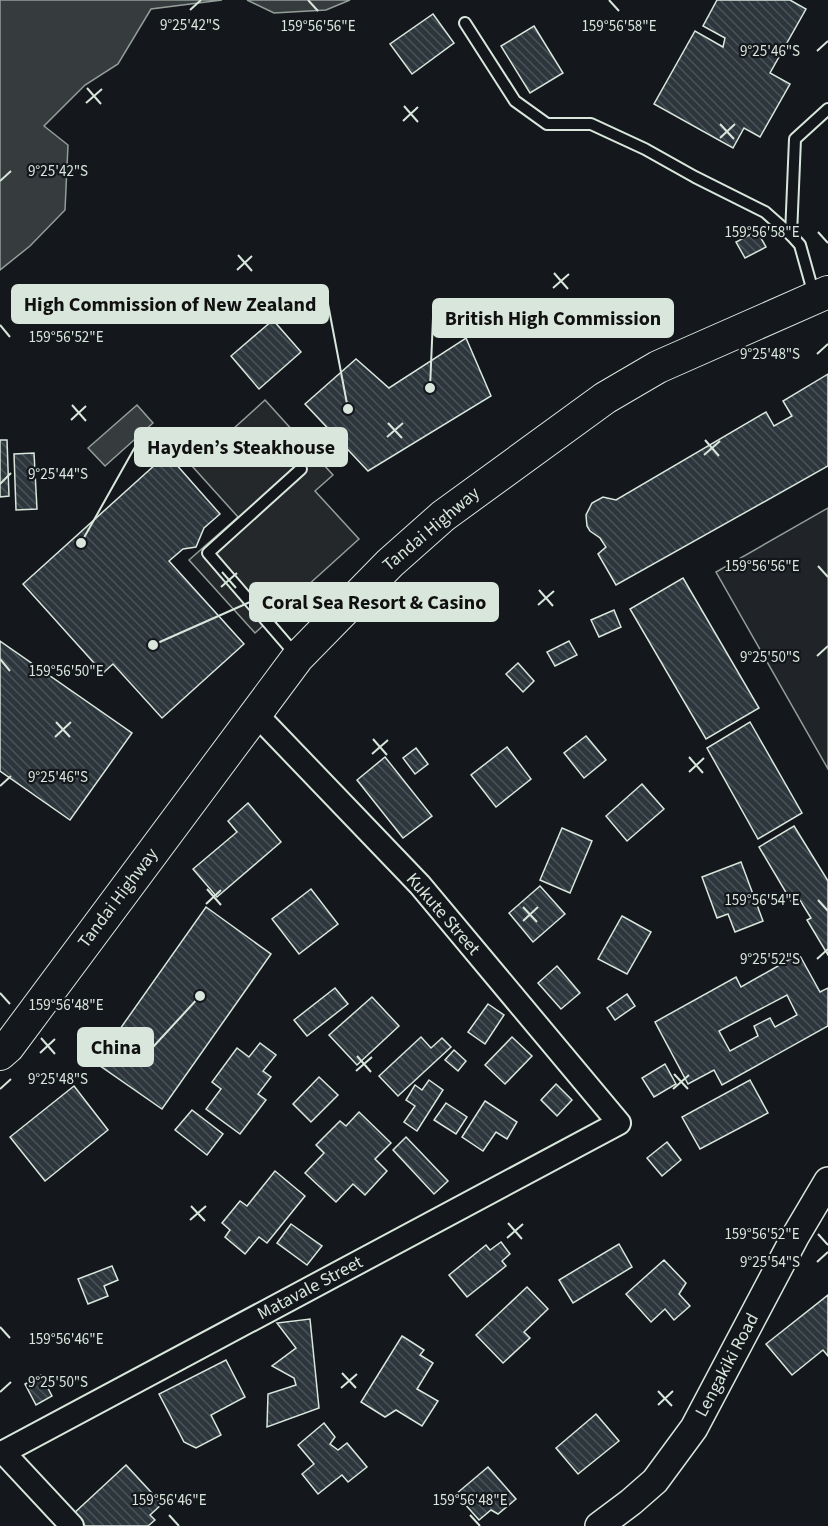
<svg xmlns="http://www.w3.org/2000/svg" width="828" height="1526" font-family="'Source Sans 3',sans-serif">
  <defs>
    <pattern id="building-back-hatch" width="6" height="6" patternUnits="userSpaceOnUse" patternTransform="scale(1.5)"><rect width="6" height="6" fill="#2c363c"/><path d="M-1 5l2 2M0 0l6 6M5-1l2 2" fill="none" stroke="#4a5358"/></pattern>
  </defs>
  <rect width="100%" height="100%" fill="#14181c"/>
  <!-- pitch -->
  <path fill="#202428" stroke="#939e99" stroke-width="1.5" d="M828,508V769L716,572Z"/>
  <!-- parking -->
  <path fill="#24282b" stroke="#939e99" stroke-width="1.5" d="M265,400L333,475L315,491L359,539L255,633L189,560L238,517L192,466Z"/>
  <!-- water -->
  <g fill="#363b3e" stroke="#939e99" stroke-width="1.5">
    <path d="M0,0H222L151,9L118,64L85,85L44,126L68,145L65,210L30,246L0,270Z"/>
    <path d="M247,0H350L326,10L274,13Z"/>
    <path d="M137,405L153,423L105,466L88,448Z"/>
  </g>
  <!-- building -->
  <g fill="url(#building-back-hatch)" stroke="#d8e6dc" stroke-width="1.5" fill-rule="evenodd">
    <path d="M717,0H790L806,9L770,73L790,84L760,137L744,128L733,148L654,104L695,31L723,47L725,38L703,26Z"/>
    <path d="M433,14L454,43L412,74L390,44Z"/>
    <path d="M534,26L563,73L530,93L501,46Z"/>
    <path d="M757,231L766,247L745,258L736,242Z"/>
    <path d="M273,320L301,352L259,389L231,356Z"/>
    <path d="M466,338L491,396L368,471L305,404L356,359L389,388Z"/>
    <path d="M828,374V466L616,585L598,554L606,547L600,538L590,531L587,526L586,515L592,503L603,497L616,500L766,412L774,426L792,416L783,401Z"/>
    <path d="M0,440H7L9,496L0,497Z"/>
    <path d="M34,453L37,509L16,510L14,454Z"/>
    <path d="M167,454L220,514L204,528L196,547L183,549L169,561L244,644L162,718L113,664L103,673L23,584Z"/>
    <path d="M683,578L759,708L706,739L630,609Z"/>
    <path d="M614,610L621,627L599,637L591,620Z"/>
    <path d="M0,641L132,733L70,820L0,771Z"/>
    <path d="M569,641L577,655L555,666L547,652Z"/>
    <path d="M518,663L534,681L523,692L506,674Z"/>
    <path d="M750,722L802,813L758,839L707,748Z"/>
    <path d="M586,736L606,760L584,778L564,753Z"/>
    <path d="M507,747L531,779L496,807L471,775Z"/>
    <path d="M416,748L428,764L415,774L403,758Z"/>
    <path d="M385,757L432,816L403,838L357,780Z"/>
    <path d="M642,784L664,809L627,841L606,816Z"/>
    <path d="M248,803L281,842L217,897L193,869L237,832L228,821Z"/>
    <path d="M794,826L828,881V955L807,920L811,918L798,897L791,901L759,847Z"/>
    <path d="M562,828L592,841L570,893L540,880Z"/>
    <path d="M741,862L763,921L735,932L728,914L717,918L702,877Z"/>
    <path d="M540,886L565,914L533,942L509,913Z"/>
    <path d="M311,889L338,924L299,954L272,919Z"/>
    <path d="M206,907L271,954L162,1109L96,1063Z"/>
    <path d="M622,916L651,932L627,974L598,959Z"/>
    <path d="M799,954L820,992L828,988V1026L722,1085L714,1070L688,1084L655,1022L736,977L741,987ZM787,995L797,1015L775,1027L770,1018L754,1026L758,1036L730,1051L719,1031Z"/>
    <path d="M557,966L580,993L561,1009L538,983Z"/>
    <path d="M335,988L348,1004L307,1036L294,1020Z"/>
    <path d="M627,994L635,1006L615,1020L607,1008Z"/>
    <path d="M372,997L399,1026L357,1065L329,1035Z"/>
    <path d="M488,1004L504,1015L485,1044L468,1032Z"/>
    <path d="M421,1037L431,1048L442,1038L451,1047L398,1096L379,1076Z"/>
    <path d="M512,1037L532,1056L505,1084L485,1065Z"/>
    <path d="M260,1043L276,1055L263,1071L271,1077L258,1094L266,1100L240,1134L206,1109L221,1089L212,1082L237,1048L249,1057Z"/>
    <path d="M454,1050L466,1061L458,1071L445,1060Z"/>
    <path d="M665,1064L676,1084L654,1097L642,1078Z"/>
    <path d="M319,1077L338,1095L311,1122L293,1104Z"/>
    <path d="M429,1080L443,1090L417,1131L404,1122L415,1106L406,1100L415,1085L422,1090Z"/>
    <path d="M750,1080L768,1113L700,1149L682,1117Z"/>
    <path d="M556,1084L572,1100L557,1116L541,1100Z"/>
    <path d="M74,1086L108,1130L45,1181L10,1137Z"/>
    <path d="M485,1101L517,1122L507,1139L496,1132L483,1151L462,1137Z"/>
    <path d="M446,1103L467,1117L456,1134L434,1120Z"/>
    <path d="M192,1110L223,1134L207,1155L175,1130Z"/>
    <path d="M359,1112L391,1143L375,1159L387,1171L365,1195L353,1184L336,1202L305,1173L324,1153L316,1145L340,1121L346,1126Z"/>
    <path d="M406,1137L448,1181L434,1194L393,1150Z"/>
    <path d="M667,1142L681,1160L662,1176L647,1158Z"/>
    <path d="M275,1171L305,1196L267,1243L259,1237L245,1254L225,1237L230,1230L222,1223L240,1201L247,1206Z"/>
    <path d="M291,1224L322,1246L307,1265L277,1243Z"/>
    <path d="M501,1242L510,1254L502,1261L506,1266L467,1297L449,1275L486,1245L490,1250Z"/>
    <path d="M619,1244L632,1267L573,1303L559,1280Z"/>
    <path d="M664,1260L686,1283L679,1294L690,1306L674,1320L665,1309L651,1322L626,1294Z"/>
    <path d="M112,1266L118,1280L104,1286L108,1296L88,1304L78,1279Z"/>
    <path d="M527,1287L548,1309L524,1332L530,1338L503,1363L476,1335Z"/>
    <path d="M828,1295V1356L823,1350L792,1375L766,1344Z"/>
    <path d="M310,1319L319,1408L267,1427L268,1394L296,1385L294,1378L272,1366L296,1348L277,1323Z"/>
    <path d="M402,1336L424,1350L420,1355L433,1363L417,1389L438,1401L422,1426L396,1410L385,1417L361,1402Z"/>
    <path d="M226,1360L245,1397L211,1415L221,1435L196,1448L184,1442L159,1394Z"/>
    <path d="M41,1375L52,1396L36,1405L25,1384Z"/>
    <path d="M596,1414L619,1441L578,1474L556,1448Z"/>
    <path d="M324,1423L335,1437L330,1444L338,1450L347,1443L367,1467L348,1482L342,1475L318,1494L302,1474L314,1464L298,1445Z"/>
    <path d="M126,1465L162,1504L150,1515L155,1520L148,1526H82L72,1515Z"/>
    <path d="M488,1467L516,1499L498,1514L491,1510L479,1520L456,1494Z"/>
  </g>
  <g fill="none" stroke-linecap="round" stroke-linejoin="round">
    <!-- service casing -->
    <g stroke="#d8e6dc" stroke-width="14">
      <g id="service">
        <path d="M465,23L515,101L547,124H591L645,149L695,177L765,212L791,235L800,245L814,295"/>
        <path d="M791,235L795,139L828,109"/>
        <path d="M296,655L208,553L301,469"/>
      </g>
    </g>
    <!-- minor casing -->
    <g stroke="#d8e6dc" stroke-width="26">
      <g id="minor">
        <path d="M3,1452L72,1526"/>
        <path d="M0,1454L619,1123L420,885L256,714"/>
      </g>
    </g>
    <!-- tertiary casing -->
    <g stroke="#d8e6dc" stroke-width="30">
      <path id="tertiary" d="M599,1526L631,1502L655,1481L694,1428L796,1235L828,1181"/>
    </g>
    <!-- secondary casing -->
    <g stroke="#d8e6dc" stroke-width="34">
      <path id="secondary" d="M0,1054L8,1047L298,657L390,563L443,516L605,398L658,367L828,292"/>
    </g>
    <!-- service -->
    <use href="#service" stroke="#14181c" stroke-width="10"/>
    <!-- minor -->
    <use href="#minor" stroke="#14181c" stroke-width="22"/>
    <!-- tertiary -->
    <use href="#tertiary" stroke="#14181c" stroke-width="27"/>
    <!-- secondary -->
    <use href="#secondary" stroke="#14181c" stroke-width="32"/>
  </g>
  <!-- ticks -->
  <path fill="none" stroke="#d8e6dc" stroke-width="2" d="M308,0L318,11M609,0L619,11M190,10L201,0M817,51L828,41M87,88L101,104M86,103L102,89M404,106L418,122M403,121L418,107M720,124L734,139M720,138L735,124M0,181L11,171M818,232L828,243M238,255L252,271M237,270L252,256M554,273L568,289M553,288L569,274M0,325L10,337M817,354L828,344M72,405L86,421M71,420L86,406M388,423L402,438M387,437L403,423M705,440L719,456M704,455L720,441M0,484L11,473M818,566L828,577M222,572L236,588M221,587L237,573M539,590L553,606M538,605L554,591M817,656L828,646M0,659L10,671M56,722L70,737M55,737L71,722M373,739L387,755M372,754L388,740M689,757L703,773M689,772L704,758M0,786L11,776M207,889L221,905M818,900L828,911M206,904L221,890M523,907L537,922M523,921L538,907M817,959L828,949M0,993L10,1004M41,1038L55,1054M40,1053L55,1039M357,1056L371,1072M356,1071L372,1057M674,1074L688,1089M0,1089L11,1079M673,1089L689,1075M191,1206L205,1221M190,1220L206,1206M508,1223L522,1239M818,1234L828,1245M507,1238L523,1224M817,1262L828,1252M0,1327L10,1338M342,1373L356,1388M341,1388L357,1374M658,1391L672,1406M0,1392L11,1382M658,1405L673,1391M169,1515L179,1526M470,1515L480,1526"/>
  <g text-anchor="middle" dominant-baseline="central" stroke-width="4.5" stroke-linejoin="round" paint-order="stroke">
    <!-- street labels -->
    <g font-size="18" fill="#d8e6dc" stroke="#14181c">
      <text transform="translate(431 529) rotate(-40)">Tandai Highway</text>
      <text transform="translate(118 898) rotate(-53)">Tandai Highway</text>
      <text transform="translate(443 914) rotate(49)">Kukute Street</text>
      <text transform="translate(310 1288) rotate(-28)">Matavale Street</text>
      <text transform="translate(727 1365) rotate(-62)">Lengakiki Road</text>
    </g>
  </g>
  <g font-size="15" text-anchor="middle" fill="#d8e6dc" stroke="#14181c" stroke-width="4.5" stroke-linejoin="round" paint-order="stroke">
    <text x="190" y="30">9°25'42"S</text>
    <text x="318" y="31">159°56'56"E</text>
    <text x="619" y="31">159°56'58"E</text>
    <text x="770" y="56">9°25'46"S</text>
    <text x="58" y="176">9°25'42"S</text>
    <text x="762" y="237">159°56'58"E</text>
    <text x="66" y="342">159°56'52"E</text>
    <text x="770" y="359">9°25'48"S</text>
    <text x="58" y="479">9°25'44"S</text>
    <text x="762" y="571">159°56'56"E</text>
    <text x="770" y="662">9°25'50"S</text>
    <text x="66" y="676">159°56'50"E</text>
    <text x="58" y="782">9°25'46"S</text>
    <text x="762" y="905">159°56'54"E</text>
    <text x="770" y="964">9°25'52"S</text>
    <text x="66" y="1010">159°56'48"E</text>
    <text x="58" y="1084">9°25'48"S</text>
    <text x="762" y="1239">159°56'52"E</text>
    <text x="770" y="1267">9°25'54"S</text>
    <text x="66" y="1344">159°56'46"E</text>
    <text x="58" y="1387">9°25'50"S</text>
    <text x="169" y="1505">159°56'46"E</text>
    <text x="470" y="1505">159°56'48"E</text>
  </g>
  <!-- callouts -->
  <path fill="none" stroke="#d8e6dc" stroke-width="2" d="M348 409L328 304M430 388L433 318M81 543L135 447M153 645L250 602M200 996L153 1047"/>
  <g fill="#d8e6dc" stroke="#14181c" stroke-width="2">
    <circle cx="348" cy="409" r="6"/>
    <circle cx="430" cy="388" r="6"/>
    <circle cx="81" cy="543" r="6"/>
    <circle cx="153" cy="645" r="6"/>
    <circle cx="200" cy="996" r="6"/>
  </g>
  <g fill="#d8e6dc" stroke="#d8e6dc" stroke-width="2">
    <rect x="12" y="285" width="316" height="38" rx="6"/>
    <rect x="433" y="299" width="240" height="38" rx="6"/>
    <rect x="135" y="428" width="212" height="38" rx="6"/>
    <rect x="250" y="583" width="248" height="38" rx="6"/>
    <rect x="78" y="1028" width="75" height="38" rx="6"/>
  </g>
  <g font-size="20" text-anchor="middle" font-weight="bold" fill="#111">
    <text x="170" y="311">High Commission of New Zealand</text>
    <text x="553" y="325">British High Commission</text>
    <text x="241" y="454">Hayden’s Steakhouse</text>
    <text x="374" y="609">Coral Sea Resort &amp; Casino</text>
    <text x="116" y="1054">China</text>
  </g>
</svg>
